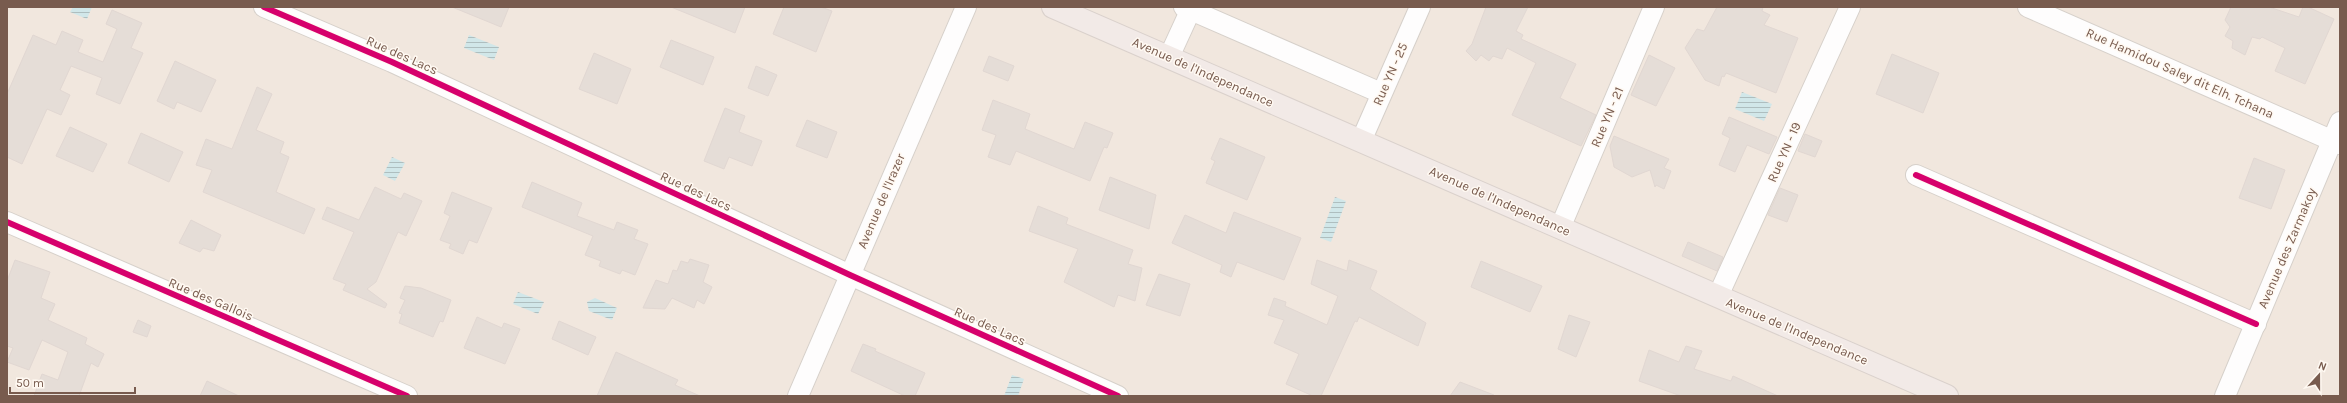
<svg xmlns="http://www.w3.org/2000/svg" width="2347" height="403" font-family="Karla,sans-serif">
  <defs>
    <pattern id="water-rules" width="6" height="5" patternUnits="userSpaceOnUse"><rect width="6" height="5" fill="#d1e7e9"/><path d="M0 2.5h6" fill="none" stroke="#aebebf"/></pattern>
  </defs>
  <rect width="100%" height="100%" fill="#f8f4f0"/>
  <!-- residential -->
  <rect fill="#f1e7de" x="7" y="7" width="2333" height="389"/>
  <!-- water -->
  <g fill="url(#water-rules)">
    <path d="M73,7H92L87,19L70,12Z"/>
    <path d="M469,35L499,47L494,60L464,48Z"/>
    <path d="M1742,92L1772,104L1764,121L1735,109Z"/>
    <path d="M392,157L405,163L395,181L383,175Z"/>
    <path d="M1335,197L1346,201L1331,242L1320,238Z"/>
    <path d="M518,292L544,302L538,314L513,304Z"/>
    <path d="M595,298L617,308L612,320L589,311L587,302Z"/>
    <path d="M1012,375L1024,379L1018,396H1004Z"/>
  </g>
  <!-- building -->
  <g fill="#e5ddd7" stroke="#e1d7d2">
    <path d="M452,7H509L501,27Z"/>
    <path d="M671,7H745L735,33Z"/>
    <path d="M784,7H821L832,11L816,52L773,34Z"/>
    <path d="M1486,7H1528L1516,31L1523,35L1521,39L1576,64L1560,98L1596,115L1581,146L1512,115L1536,63L1507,48L1502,59L1493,56L1489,61L1481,55L1476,61L1466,51L1472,44Z"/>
    <path d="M1717,7H1763L1762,11L1770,15L1764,25L1798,38L1776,93L1726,73L1724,77L1722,76L1719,86L1705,80L1685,48L1697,29L1704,31Z"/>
    <path d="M2231,7H2269L2299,17L2303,7H2308L2334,19L2305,84L2275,71L2285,48L2262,37L2260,39L2252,37L2245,55L2232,48L2233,41L2225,36L2230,27L2225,20Z"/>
    <path d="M112,10L142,23L131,48L143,53L120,104L96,94L102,78L71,66L60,90L70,95L61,115L47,109L22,164L7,157V94L33,35L56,45L62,31L83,40L78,52L103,62L117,29L106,24Z"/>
    <path d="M671,40L714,57L703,85L660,67Z"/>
    <path d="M594,53L631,69L617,104L579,89Z"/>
    <path d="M1892,54L1939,73L1923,113L1876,94Z"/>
    <path d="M1649,55L1675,68L1656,106L1631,95Z"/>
    <path d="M989,56L1014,66L1008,81L983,71Z"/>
    <path d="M175,61L216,80L201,112L177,102L174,109L157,101Z"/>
    <path d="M756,66L777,75L768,96L748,88Z"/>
    <path d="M257,87L272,94L256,130L284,142L280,153L289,157L276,192L315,209L304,234L203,192L212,170L196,165L206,139L232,149Z"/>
    <path d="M993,100L1030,114L1025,129L1074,149L1085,122L1113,133L1107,148L1104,147L1090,181L1016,151L1010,165L988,157L996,135L982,130Z"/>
    <path d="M725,108L745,116L739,132L762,141L752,166L729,157L724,169L704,161Z"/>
    <path d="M1729,117L1777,137L1769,154L1747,145L1735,172L1719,165L1730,138L1722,134Z"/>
    <path d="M807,120L837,132L827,158L796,146Z"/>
    <path d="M70,127L107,144L93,172L56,156Z"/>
    <path d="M141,133L183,152L169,182L128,163Z"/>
    <path d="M1805,134L1822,141L1815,157L1798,151Z"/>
    <path d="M1614,136L1669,159L1664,168L1671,171L1664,189L1656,185L1655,187L1650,170L1632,177L1614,167L1610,146Z"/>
    <path d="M1220,138L1265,157L1247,200L1206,183L1215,161L1211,159Z"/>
    <path d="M2254,158L2285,170L2271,209L2239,198Z"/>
    <path d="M1110,177L1156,195L1149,229L1099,210Z"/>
    <path d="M532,182L582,203L577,216L614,230L617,222L638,230L634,239L648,244L635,275L622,270L620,274L599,266L601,261L585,255L593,236L522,207Z"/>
    <path d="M375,187L401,199L404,193L422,201L406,236L398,232L376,282L367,289L387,304L385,308L343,290L346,284L333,279L354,232L322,219L327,207L359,220Z"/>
    <path d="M1780,188L1798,195L1787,222L1768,215Z"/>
    <path d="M452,192L492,208L477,243L469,240L463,254L449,248L451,244L440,240L450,216L444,213Z"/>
    <path d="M1038,206L1068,218L1066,224L1133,250L1128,264L1142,268L1135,301L1118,295L1114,307L1064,282L1078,249L1029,231Z"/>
    <path d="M1234,212L1301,238L1284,280L1237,262L1231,277L1220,272L1222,265L1172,243L1185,215L1226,233Z"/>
    <path d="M191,220L221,235L214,251L203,248L200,252L179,243Z"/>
    <path d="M1688,242L1723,257L1717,271L1682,256Z"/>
    <path d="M690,259L709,265L703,282L712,287L704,304L697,300L694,308L672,298L665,309L643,308L656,280L668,284L673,270L677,271L681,261L688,263Z"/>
    <path d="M15,260L50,272L41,298L55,304L48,320L87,338L85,344L104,354L98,367L91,363L79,396H34L42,374L58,380L68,352L42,340L29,370L7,362L13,348L7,346V281Z"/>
    <path d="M1317,260L1347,271L1349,260L1377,271L1370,289L1426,323L1418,346L1359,317L1357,322L1355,321L1321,396H1313L1286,384L1299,354L1274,343L1284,320L1268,315L1274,298L1286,302L1285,306L1327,325L1338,296L1311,284Z"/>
    <path d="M1481,261L1542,286L1530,312L1471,287Z"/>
    <path d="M1159,274L1190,284L1180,316L1146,305Z"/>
    <path d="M405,286L421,288L451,300L443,322L440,321L433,337L399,323L402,314L399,313L405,300L400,298Z"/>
    <path d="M1569,315L1590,322L1576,357L1558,349Z"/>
    <path d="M477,317L502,328L504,323L520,329L505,364L464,348Z"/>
    <path d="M138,320L151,326L147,337L133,332Z"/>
    <path d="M559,321L596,337L588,355L552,339Z"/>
    <path d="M863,344L876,349L875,351L925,373L915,396H905L851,371Z"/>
    <path d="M1686,346L1702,351L1694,369L1731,381L1733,376L1778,396H1681L1639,381L1649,350L1679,362Z"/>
    <path d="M616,352L678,380L675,385L700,396H597Z"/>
    <path d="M207,381L239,396H200Z"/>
    <path d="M1460,382L1494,395V396H1450Z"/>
  </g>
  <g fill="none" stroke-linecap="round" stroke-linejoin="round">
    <!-- minor casing -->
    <g stroke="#d6d0ca" stroke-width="22">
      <g id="minor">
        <path d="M264,7L392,62L850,275L1118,396"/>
        <path d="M1184,7L1381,93"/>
        <path d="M2028,7L2340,144"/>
        <path d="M1169,57L1192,7"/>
        <path d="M1361,141L1420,7"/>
        <path d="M1916,175L2256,324"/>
        <path d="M7,222L407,396"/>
        <path d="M1560,228L1654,7"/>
        <path d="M1718,296L1850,7"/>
        <path d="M798,396L966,7"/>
        <path d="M2225,396L2340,122"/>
      </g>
    </g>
    <!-- highway casing -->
    <g stroke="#dad1cc" stroke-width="24">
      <path id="highway" d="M1053,7L1947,396"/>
    </g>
    <!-- minor -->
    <use href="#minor" stroke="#fefdfd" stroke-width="20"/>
    <!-- highway -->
    <use href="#highway" stroke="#f2eae7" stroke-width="22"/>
    <!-- cycleway casing -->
    <g stroke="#fff9f2" stroke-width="8">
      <g id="cycleway">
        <path d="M264,7L392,62L850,275L1118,396"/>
        <path d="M1916,175L2256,324"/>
        <path d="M7,222L407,396"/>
      </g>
    </g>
    <!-- cycleway -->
    <use href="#cycleway" stroke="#d6006c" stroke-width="6"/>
  </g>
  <g text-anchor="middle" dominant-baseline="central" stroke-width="3" stroke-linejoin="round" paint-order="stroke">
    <!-- street labels -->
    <g font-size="13" fill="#785b4e" stroke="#fff9f2">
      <text transform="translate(402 55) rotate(24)">Rue des Lacs</text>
      <text transform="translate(1203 72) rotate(24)">Avenue de l'Independance</text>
      <text transform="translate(2180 73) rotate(24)">Rue Hamidou Saley dit Elh. Tchana</text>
      <text transform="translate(1390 74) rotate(-66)">Rue YN - 25</text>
      <text transform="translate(1607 117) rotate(-67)">Rue YN - 21</text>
      <text transform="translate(1784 152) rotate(-66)">Rue YN - 19</text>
      <text transform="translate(696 191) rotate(25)">Rue des Lacs</text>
      <text transform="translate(881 201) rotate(-67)">Avenue de l'Irazer</text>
      <text transform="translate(1500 201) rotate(24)">Avenue de l'Independance</text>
      <text transform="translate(2287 248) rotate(-67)">Avenue des Zarmakoy</text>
      <text transform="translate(211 299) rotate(23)">Rue des Gallois</text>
      <text transform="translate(990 326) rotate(24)">Rue des Lacs</text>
      <text transform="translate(1797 331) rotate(23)">Avenue de l'Independance</text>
    </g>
  </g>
  <!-- border -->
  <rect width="2347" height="403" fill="none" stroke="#785b4e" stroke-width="16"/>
  <!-- north arrow -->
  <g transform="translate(2319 375) rotate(21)" stroke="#fff9f2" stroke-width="3" paint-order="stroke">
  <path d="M0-3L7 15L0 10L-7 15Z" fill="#785b4e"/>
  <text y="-6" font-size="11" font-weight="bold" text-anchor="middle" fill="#785b4e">N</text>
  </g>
  <!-- scale -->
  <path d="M10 387v6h125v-6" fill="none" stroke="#785b4e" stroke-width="2"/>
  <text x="16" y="387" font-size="12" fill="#785b4e" stroke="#fff9f2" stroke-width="3" paint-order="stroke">50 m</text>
</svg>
